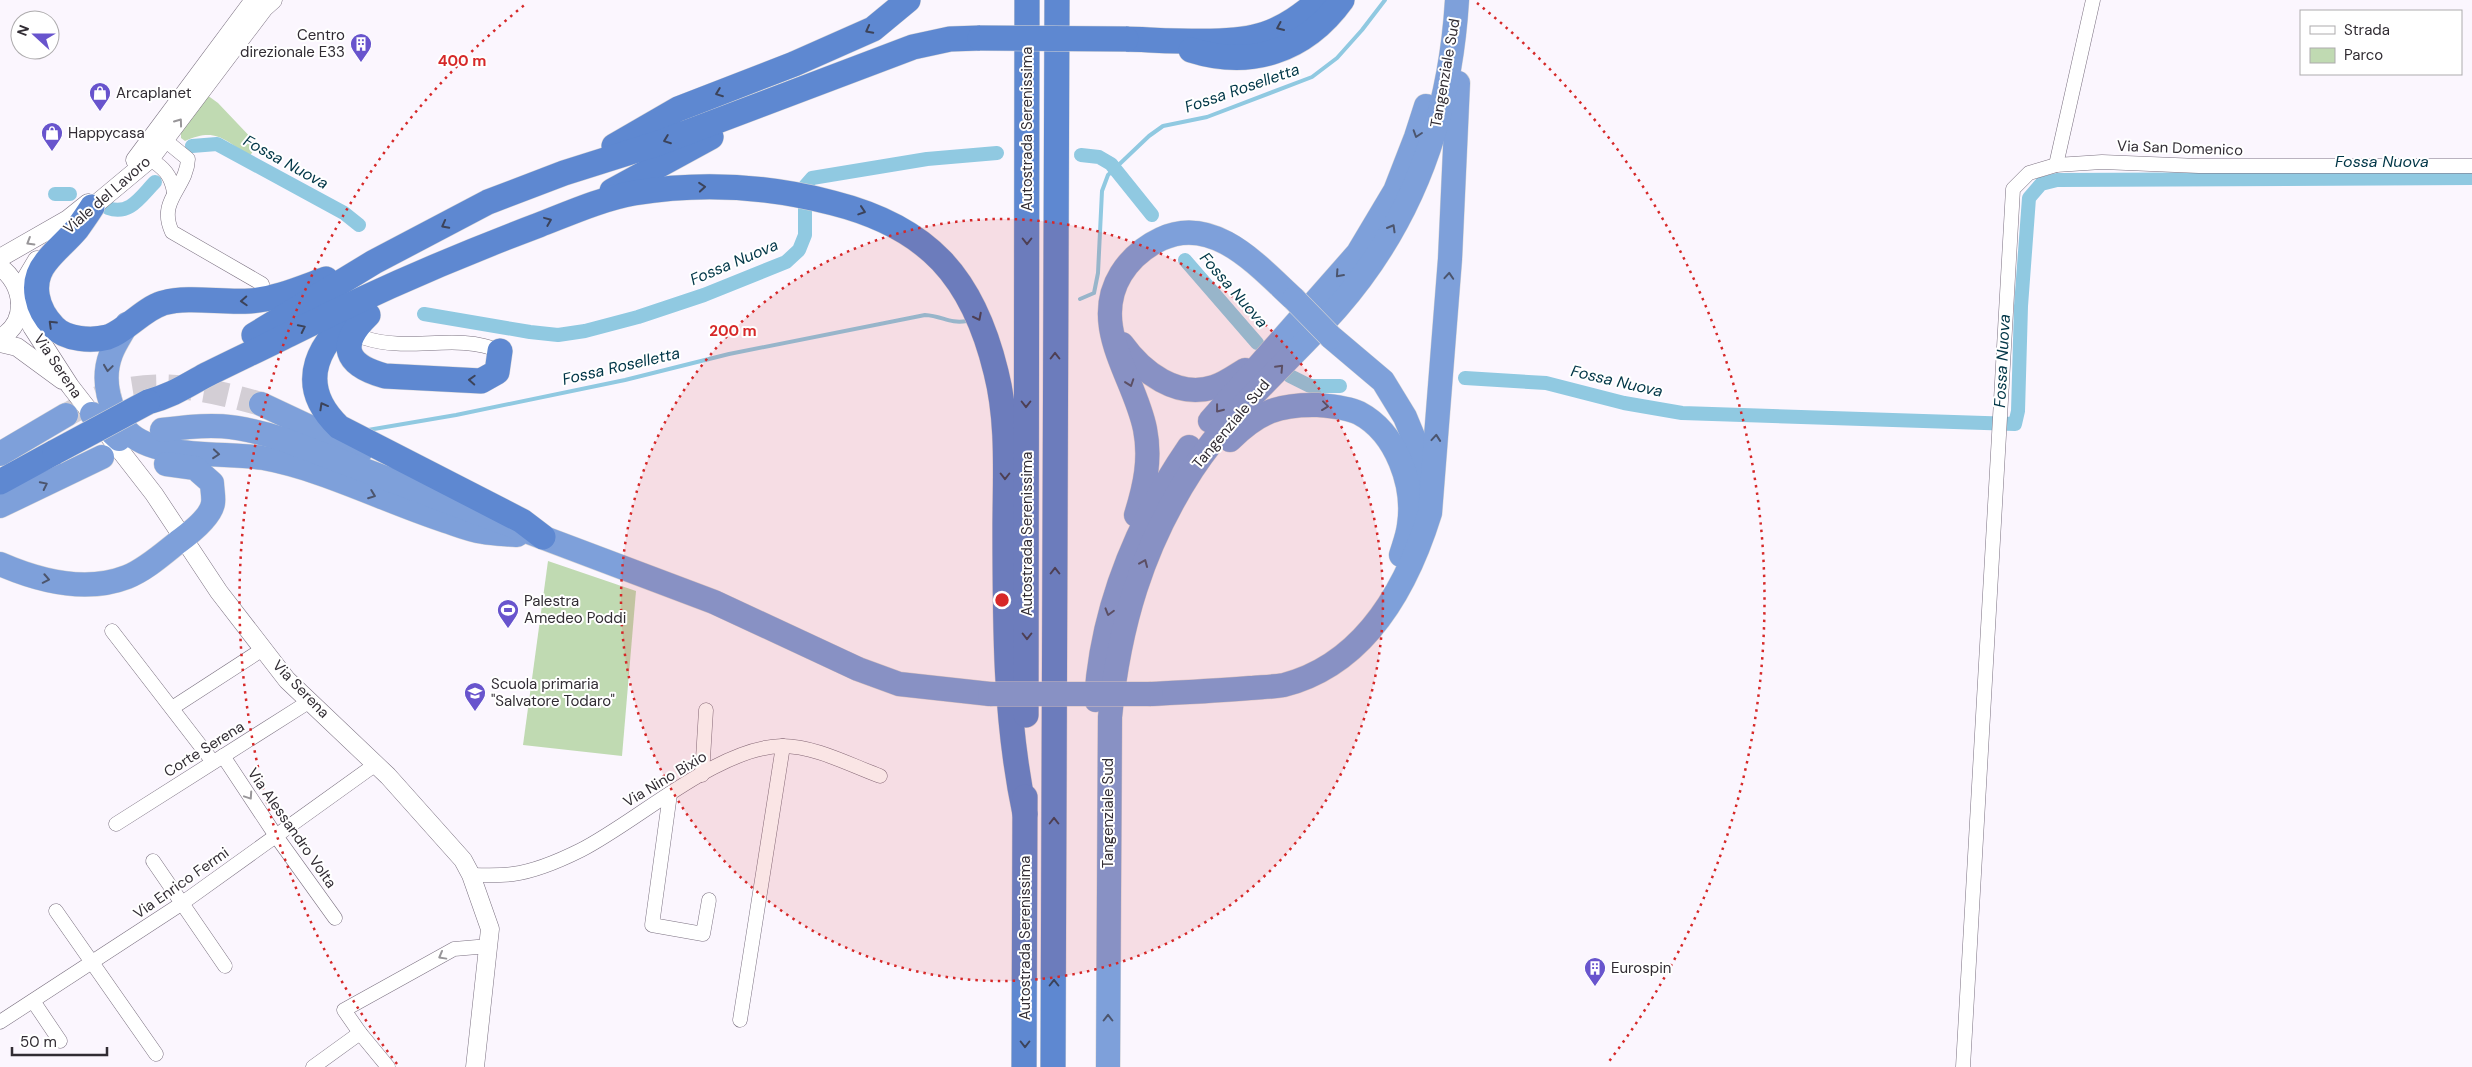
<svg xmlns="http://www.w3.org/2000/svg" width="2472" height="1067" font-family="'DM Sans',sans-serif">
  <rect width="100%" height="100%" fill="#fbf6fe"/>
  <!-- green -->
  <g fill="#c0dab2">
    <path d="M207,95L218,103L257,144L250,156C224,140 216,127 185,141L181,138V132Z"/>
    <path d="M548,561L636,591L622,756L523,745Z"/>
  </g>
  <g fill="none" stroke-linecap="round" stroke-linejoin="round">
    <!-- stream -->
    <g stroke="#90c9e1" stroke-width="4">
      <path d="M1080,299L1094,293L1098,273L1102,191L1108,175L1149,136L1163,126L1207,117L1312,77L1337,58L1362,30L1385,0"/>
      <path d="M368,430L456,415L625,380L729,354L925,315C943,316 949,324 967,321"/>
    </g>
    <!-- canal -->
    <g stroke="#90c9e1" stroke-width="14">
      <path d="M192,146L217,144L344,213L359,225"/>
      <path d="M1081,155L1099,157L1111,164L1152,215"/>
      <path d="M55,194H70"/>
      <path d="M108,208C130,216 141,196 155,182"/>
      <path d="M1185,260L1257,343"/>
      <path d="M424,314L530,332L558,335L585,331L638,317L704,295L786,262L799,250L805,235V186L812,178L927,159L997,153"/>
      <path d="M1290,376L1310,386H1340"/>
      <path d="M1465,378L1546,383L1624,403L1682,413L2015,424L2018,411L2021,306L2029,198L2041,184L2057,180L2472,178"/>
    </g>
    <!-- trunk-tunnel -->
    <path stroke="#d3ced5" stroke-width="24" stroke-dasharray="24 12" stroke-linecap="butt" d="M66,415C78,409 89,401 101,397C154,377 208,389 261,404"/>
    <!-- minor casing -->
    <g stroke="#7b7181" stroke-width="15">
      <g id="minor">
        <path d="M166,141L188,159C187,188 157,200 172,232L262,284"/>
        <path d="M150,159C164,168 171,175 174,192"/>
        <path d="M2056,165L2093,0"/>
        <path d="M365,338C409,353 456,332 500,351"/>
        <path d="M112,631L213,762"/>
        <path d="M172,708L263,649"/>
        <path d="M223,756L276,836L335,918"/>
        <path d="M702,775L706,710"/>
        <path d="M670,794L652,925L703,934L709,900"/>
        <path d="M116,824L310,701"/>
        <path d="M153,861L225,966"/>
        <path d="M471,875C485,875 499,876 513,874C536,871 561,860 581,850C638,821 718,747 782,746C815,746 850,765 880,776"/>
        <path d="M56,911L156,1054"/>
        <path d="M33,1001L60,1041"/>
        <path d="M740,1020L783,746"/>
        <path d="M0,1022L181,904L376,764"/>
        <path d="M360,1033L344,1010L454,949L489,946"/>
        <path d="M313,1067L360,1033L388,1067"/>
        <path d="M1963,1067L2013,189L2029,173L2056,165L2102,162L2199,166H2472"/>
      </g>
    </g>
    <!-- tertiary casing -->
    <g stroke="#7b7181" stroke-width="19">
      <g id="tertiary">
        <path d="M135,160L254,0"/>
        <path d="M84,214L150,159L264,8L273,0"/>
        <path d="M0,258L68,219L88,203"/>
        <path d="M0,267C24,284 29,322 0,338"/>
        <path d="M20,298L25,280L37,260"/>
        <path d="M20,302L32,327L70,386L154,494L219,592L287,680L388,776L463,860L471,875L490,929L475,1067"/>
        <path d="M0,343L17,347L62,380"/>
      </g>
    </g>
    <!-- trunk casing -->
    <g stroke="#d6d5d6" stroke-width="25">
      <g id="trunk">
        <path d="M127,324C122,334 115,343 111,354C101,380 109,411 127,431C154,460 226,452 263,458C324,469 387,502 446,521C458,525 470,530 483,532C494,534 506,534 517,535"/>
        <path d="M1331,337L1383,381L1405,417L1417,446L1421,487"/>
        <path d="M1122,344C1142,372 1177,399 1214,387C1226,383 1235,376 1245,370"/>
        <path d="M261,404L361,451"/>
        <path d="M92,414L119,439"/>
        <path d="M1210,421L1358,253L1395,191L1416,137L1426,106"/>
        <path d="M162,430C212,423 233,424 282,439L714,602L858,669L899,684L990,694"/>
        <path d="M1230,440C1258,412 1279,404 1318,405C1330,406 1349,408 1359,413C1397,433 1415,486 1409,525C1408,535 1404,545 1401,555"/>
        <path d="M0,454L66,415"/>
        <path d="M0,506L102,457"/>
        <path d="M1136,515C1145,486 1151,459 1145,429C1135,378 1089,326 1121,274C1131,258 1144,247 1161,239C1214,214 1259,267 1294,299"/>
        <path d="M0,564C39,581 86,593 127,577C145,570 163,554 178,542C189,534 211,517 213,503C214,497 212,489 212,483L195,468L166,464"/>
        <path d="M1151,694C1184,692 1217,691 1250,688C1261,687 1273,687 1284,685C1365,664 1407,587 1430,513L1450,259L1458,83"/>
        <path d="M1096,700C1102,607 1137,523 1189,447"/>
        <path d="M1108,1067L1110,717C1119,626 1142,547 1192,470C1232,409 1289,362 1337,308C1414,220 1450,116 1457,0"/>
      </g>
    </g>
    <!-- motorway casing -->
    <g stroke="#d6d5d6" stroke-width="26">
      <g id="motorway">
        <path d="M1126,39C1164,40 1231,46 1265,34C1286,27 1303,14 1320,0"/>
        <path d="M1191,50C1251,69 1305,51 1342,0"/>
        <path d="M614,146L678,109L794,64L873,29L908,0"/>
        <path d="M612,191L711,137"/>
        <path d="M92,207C87,215 82,222 77,229C67,241 55,250 46,262C29,283 37,310 54,327C66,340 92,341 108,337C126,331 143,309 163,303C190,296 221,303 250,301C276,299 301,288 326,279"/>
        <path d="M363,309C319,339 293,383 339,427L522,521L543,537"/>
        <path d="M368,315C337,345 345,365 385,376L481,381L497,372L500,351"/>
        <path d="M254,335L374,262L488,202L564,173L659,143L913,47L950,39L980,38"/>
        <path d="M148,402C173,395 184,387 206,375C234,361 262,348 290,334C371,293 454,257 539,225C570,213 601,199 634,193C700,182 768,186 833,203C928,227 973,277 996,372C1009,423 1005,477 1005,529C1005,625 1005,720 1025,814"/>
        <path d="M0,482L55,452"/>
        <path d="M1026,715L1027,0"/>
        <path d="M1024,1067L1025,797"/>
        <path d="M1053,1067L1057,0"/>
      </g>
    </g>
    <!-- minor -->
    <use href="#minor" stroke="#fff" stroke-width="14"/>
    <!-- tertiary -->
    <use href="#tertiary" stroke="#fff" stroke-width="18"/>
    <!-- trunk -->
    <use href="#trunk" stroke="#7ea0da" stroke-width="24"/>
    <!-- motorway -->
    <use href="#motorway" stroke="#5e88d1" stroke-width="25"/>
    <!-- trunk-bridge casing -->
    <g stroke="#d6d5d6" stroke-width="25" stroke-linecap="butt">
      <g id="trunk-bridge">
        <path d="M1294,299L1331,337"/>
        <path d="M990,694H1151"/>
      </g>
    </g>
    <!-- motorway-bridge casing -->
    <g stroke="#d6d5d6" stroke-width="26" stroke-linecap="butt">
      <g id="motorway-bridge">
        <path d="M980,38L1126,39"/>
        <path d="M55,452L148,402"/>
      </g>
    </g>
    <!-- trunk-bridge -->
    <use href="#trunk-bridge" stroke="#7ea0da" stroke-width="24"/>
    <!-- motorway-bridge -->
    <use href="#motorway-bridge" stroke="#5e88d1" stroke-width="25"/>
  </g>
  <!-- one-way arrows -->
  <defs><path id="oneway-chevron" d="M-2-3.5L2.5 0L-2 3.5" fill="none" stroke-width="1.6" stroke-linecap="round" stroke-linejoin="round" transform="scale(1.25)"/></defs>
  <g stroke="#3c435a">
    <use href="#oneway-chevron" transform="translate(1280 27) rotate(156)"/>
    <use href="#oneway-chevron" transform="translate(869 30) rotate(152)"/>
    <use href="#oneway-chevron" transform="translate(719 93) rotate(159)"/>
    <use href="#oneway-chevron" transform="translate(667 140) rotate(159)"/>
    <use href="#oneway-chevron" transform="translate(702 187) rotate(-5)"/>
    <use href="#oneway-chevron" transform="translate(862 211) rotate(18)"/>
    <use href="#oneway-chevron" transform="translate(548 221) rotate(-22)"/>
    <use href="#oneway-chevron" transform="translate(445 225) rotate(152)"/>
    <use href="#oneway-chevron" transform="translate(1027 241) rotate(90)"/>
    <use href="#oneway-chevron" transform="translate(244 301) rotate(177)"/>
    <use href="#oneway-chevron" transform="translate(978 317) rotate(63)"/>
    <use href="#oneway-chevron" transform="translate(52 324) rotate(-136)"/>
    <use href="#oneway-chevron" transform="translate(302 328) rotate(-26)"/>
    <use href="#oneway-chevron" transform="translate(1055 356) rotate(-90)"/>
    <use href="#oneway-chevron" transform="translate(472 380) rotate(-177)"/>
    <use href="#oneway-chevron" transform="translate(1026 404) rotate(90)"/>
    <use href="#oneway-chevron" transform="translate(323 406) rotate(-119)"/>
    <use href="#oneway-chevron" transform="translate(1005 476) rotate(90)"/>
    <use href="#oneway-chevron" transform="translate(1055 571) rotate(-90)"/>
    <use href="#oneway-chevron" transform="translate(1027 636) rotate(90)"/>
    <use href="#oneway-chevron" transform="translate(1054 821) rotate(-90)"/>
    <use href="#oneway-chevron" transform="translate(1054 983) rotate(-90)"/>
    <use href="#oneway-chevron" transform="translate(1025 1044) rotate(90)"/>
  </g>
  <g stroke="#989699">
    <use href="#oneway-chevron" transform="translate(179 122) rotate(-54)"/>
    <use href="#oneway-chevron" transform="translate(30 242) rotate(149)"/>
    <use href="#oneway-chevron" transform="translate(249 796) rotate(56)"/>
    <use href="#oneway-chevron" transform="translate(442 956) rotate(151)"/>
  </g>
  <g stroke="#4c556d">
    <use href="#oneway-chevron" transform="translate(1417 134) rotate(108)"/>
    <use href="#oneway-chevron" transform="translate(1392 228) rotate(-60)"/>
    <use href="#oneway-chevron" transform="translate(1339 274) rotate(132)"/>
    <use href="#oneway-chevron" transform="translate(1449 276) rotate(-86)"/>
    <use href="#oneway-chevron" transform="translate(108 368) rotate(98)"/>
    <use href="#oneway-chevron" transform="translate(1280 368) rotate(-47)"/>
    <use href="#oneway-chevron" transform="translate(1130 383) rotate(71)"/>
    <use href="#oneway-chevron" transform="translate(1325 406) rotate(7)"/>
    <use href="#oneway-chevron" transform="translate(1219 409) rotate(128)"/>
    <use href="#oneway-chevron" transform="translate(1436 438) rotate(-85)"/>
    <use href="#oneway-chevron" transform="translate(216 454) rotate(5)"/>
    <use href="#oneway-chevron" transform="translate(44 485) rotate(-26)"/>
    <use href="#oneway-chevron" transform="translate(372 495) rotate(21)"/>
    <use href="#oneway-chevron" transform="translate(1144 563) rotate(-67)"/>
    <use href="#oneway-chevron" transform="translate(46 579) rotate(11)"/>
    <use href="#oneway-chevron" transform="translate(1109 612) rotate(106)"/>
    <use href="#oneway-chevron" transform="translate(1108 1018) rotate(-90)"/>
  </g>
  <!-- distance rings -->
  <circle cx="1002" cy="600" r="381" fill="#d62828" fill-opacity=".12"/>
  <g fill="none" stroke="#d62828" stroke-width="2.5" stroke-dasharray="2.5 5">
    <circle cx="1002" cy="600" r="381"/>
    <path d="M397 1064A763 763 0 0 1 527 3M1477 3A763 763 0 0 1 1607 1064"/>
  </g>
  <!-- icons -->
  <defs>
    <g id="building-pin" transform="scale(1.125)"><path d="M0 17L-7.5 6A9.5 9.5 0 1 1 7.5 6Z" fill="#6854cd" stroke="#fff"/><path d="M-4-6H4V6H1V3H-1V6H-4ZM-2.5-4.3h1.7v1.8h-1.7ZM.8-4.3h1.7v1.8H.8ZM-2.5-1h1.7V.8h-1.7ZM.8-1h1.7V.8H.8Z" fill="#fff"/></g>
    <g id="shop-pin" transform="scale(1.125)"><path d="M0 17L-7.5 6A9.5 9.5 0 1 1 7.5 6Z" fill="#6854cd" stroke="#fff"/><path d="M-5-2.5h2.3a2.7 3.5 0 0 1 5.4 0H5L5.5 6h-11ZM-1.5-2.5h3a1.5 2.3 0 0 0-3 0Z" fill="#fff"/></g>
    <g id="stadium-pin" transform="scale(1.125)"><path d="M0 17L-7.5 6A9.5 9.5 0 1 1 7.5 6Z" fill="#6854cd" stroke="#fff"/><path d="M0-5a6.5 5 0 1 0 0 10a6.5 5 0 1 0 0-10ZM-3.5-1.8h7v3.6h-7Z" fill="#fff"/></g>
    <g id="school-pin" transform="scale(1.125)"><path d="M0 17L-7.5 6A9.5 9.5 0 1 1 7.5 6Z" fill="#6854cd" stroke="#fff"/><path d="M0-5L7-2L0 1L-7-2ZM-4 1L0 2.5L4 1V4Q0 6-4 4Z" fill="#fff"/></g>
  </defs>
  <g fill-rule="evenodd">
    <use href="#building-pin" x="361" y="44"/>
    <use href="#shop-pin" x="100" y="93"/>
    <use href="#shop-pin" x="52" y="133"/>
    <use href="#stadium-pin" x="508" y="610"/>
    <use href="#school-pin" x="475" y="693"/>
    <use href="#building-pin" x="1595" y="968"/>
  </g>
  <g text-anchor="middle" dominant-baseline="central" stroke-width="4" stroke-linejoin="round" paint-order="stroke">
    <!-- poi labels -->
    <g font-size="15" fill="#312c33" stroke="#fff" text-anchor="start">
      <text x="345" y="35" text-anchor="end">Centro<tspan x="345" dy="17">direzionale E33</tspan></text>
      <text x="116" y="93">Arcaplanet</text>
      <text x="68" y="133">Happycasa</text>
      <text x="524" y="601">Palestra<tspan x="524" dy="17">Amedeo Poddi</tspan></text>
      <text x="491" y="684">Scuola primaria<tspan x="491" dy="17">"Salvatore Todaro"</tspan></text>
      <text x="1611" y="968">Eurospin</text>
    </g>
    <!-- street labels -->
    <g font-size="15" fill="#312c33" stroke="#fff">
      <text transform="translate(1445 73) rotate(-80)">Tangenziale Sud</text>
      <text transform="translate(1027 129) rotate(-90)">Autostrada Serenissima</text>
      <text transform="translate(2180 148) rotate(2)">Via San Domenico</text>
      <text transform="translate(107 195) rotate(-41)">Viale del Lavoro</text>
      <text transform="translate(58 366) rotate(56)">Via Serena</text>
      <text transform="translate(1231 424) rotate(-50)">Tangenziale Sud</text>
      <text transform="translate(1027 534) rotate(-90)">Autostrada Serenissima</text>
      <text transform="translate(301 689) rotate(46)">Via Serena</text>
      <text transform="translate(204 749) rotate(-32)">Corte Serena</text>
      <text transform="translate(665 779) rotate(-31)">Via Nino Bixio</text>
      <text transform="translate(1108 813) rotate(-90)">Tangenziale Sud</text>
      <text transform="translate(292 828) rotate(55)">Via Alessandro Volta</text>
      <text transform="translate(181 883) rotate(-35)">Via Enrico Fermi</text>
      <text transform="translate(1025 938) rotate(-90)">Autostrada Serenissima</text>
    </g>
    <!-- water labels -->
    <g font-size="16" font-style="italic" fill="#013647" stroke="#fff">
      <text transform="translate(1242 88) rotate(-19)">Fossa Roselletta</text>
      <text x="2382" y="161">Fossa Nuova</text>
      <text transform="translate(286 162) rotate(29)">Fossa Nuova</text>
      <text transform="translate(734 262) rotate(-23)">Fossa Nuova</text>
      <text transform="translate(1234 290) rotate(49)">Fossa Nuova</text>
      <text transform="translate(2002 361) rotate(-87)">Fossa Nuova</text>
      <text transform="translate(621 366) rotate(-13)">Fossa Roselletta</text>
      <text transform="translate(1617 381) rotate(13)">Fossa Nuova</text>
    </g>
  </g>
  <circle cx="1002" cy="600" r="8" fill="#d62828" stroke="#fff" stroke-width="2.5"/>
  <g font-size="15" text-anchor="middle" font-weight="bold" fill="#d62828" stroke="#fff" stroke-width="4" stroke-linejoin="round" paint-order="stroke">
    <text x="462" y="66">400 m</text>
    <text x="733" y="336">200 m</text>
  </g>
  <!-- legend -->
  <rect x="2300" y="10" width="162" height="65" fill="#ffffff" stroke="#adabad"/>
  <rect x="2310" y="26" width="25" height="8" fill="#ffffff" stroke="#adabad"/>
  <text x="2344" y="35" font-size="15" fill="#312c33">Strada</text>
  <rect x="2310" y="48" width="25" height="15" fill="#c0dab2" stroke="#adabad"/>
  <text x="2344" y="60" font-size="15" fill="#312c33">Parco</text>
  <!-- north arrow -->
  <g transform="translate(35 35) rotate(291)"><circle r="24" fill="#ffffff" stroke="#adabad"/>
  <path d="M0-4L9 19L0 12L-9 19Z" fill="#6854cd"/>
  <text y="-8" font-size="14" font-weight="bold" text-anchor="middle" fill="#312c33">N</text>
  </g>
  <!-- scale -->
  <path d="M12 1047v8h95v-8" fill="none" stroke="#312c33" stroke-width="2.5"/>
  <text x="20" y="1047" font-size="15" fill="#312c33" stroke="#ffffff" stroke-width="4" paint-order="stroke">50 m</text>
</svg>
